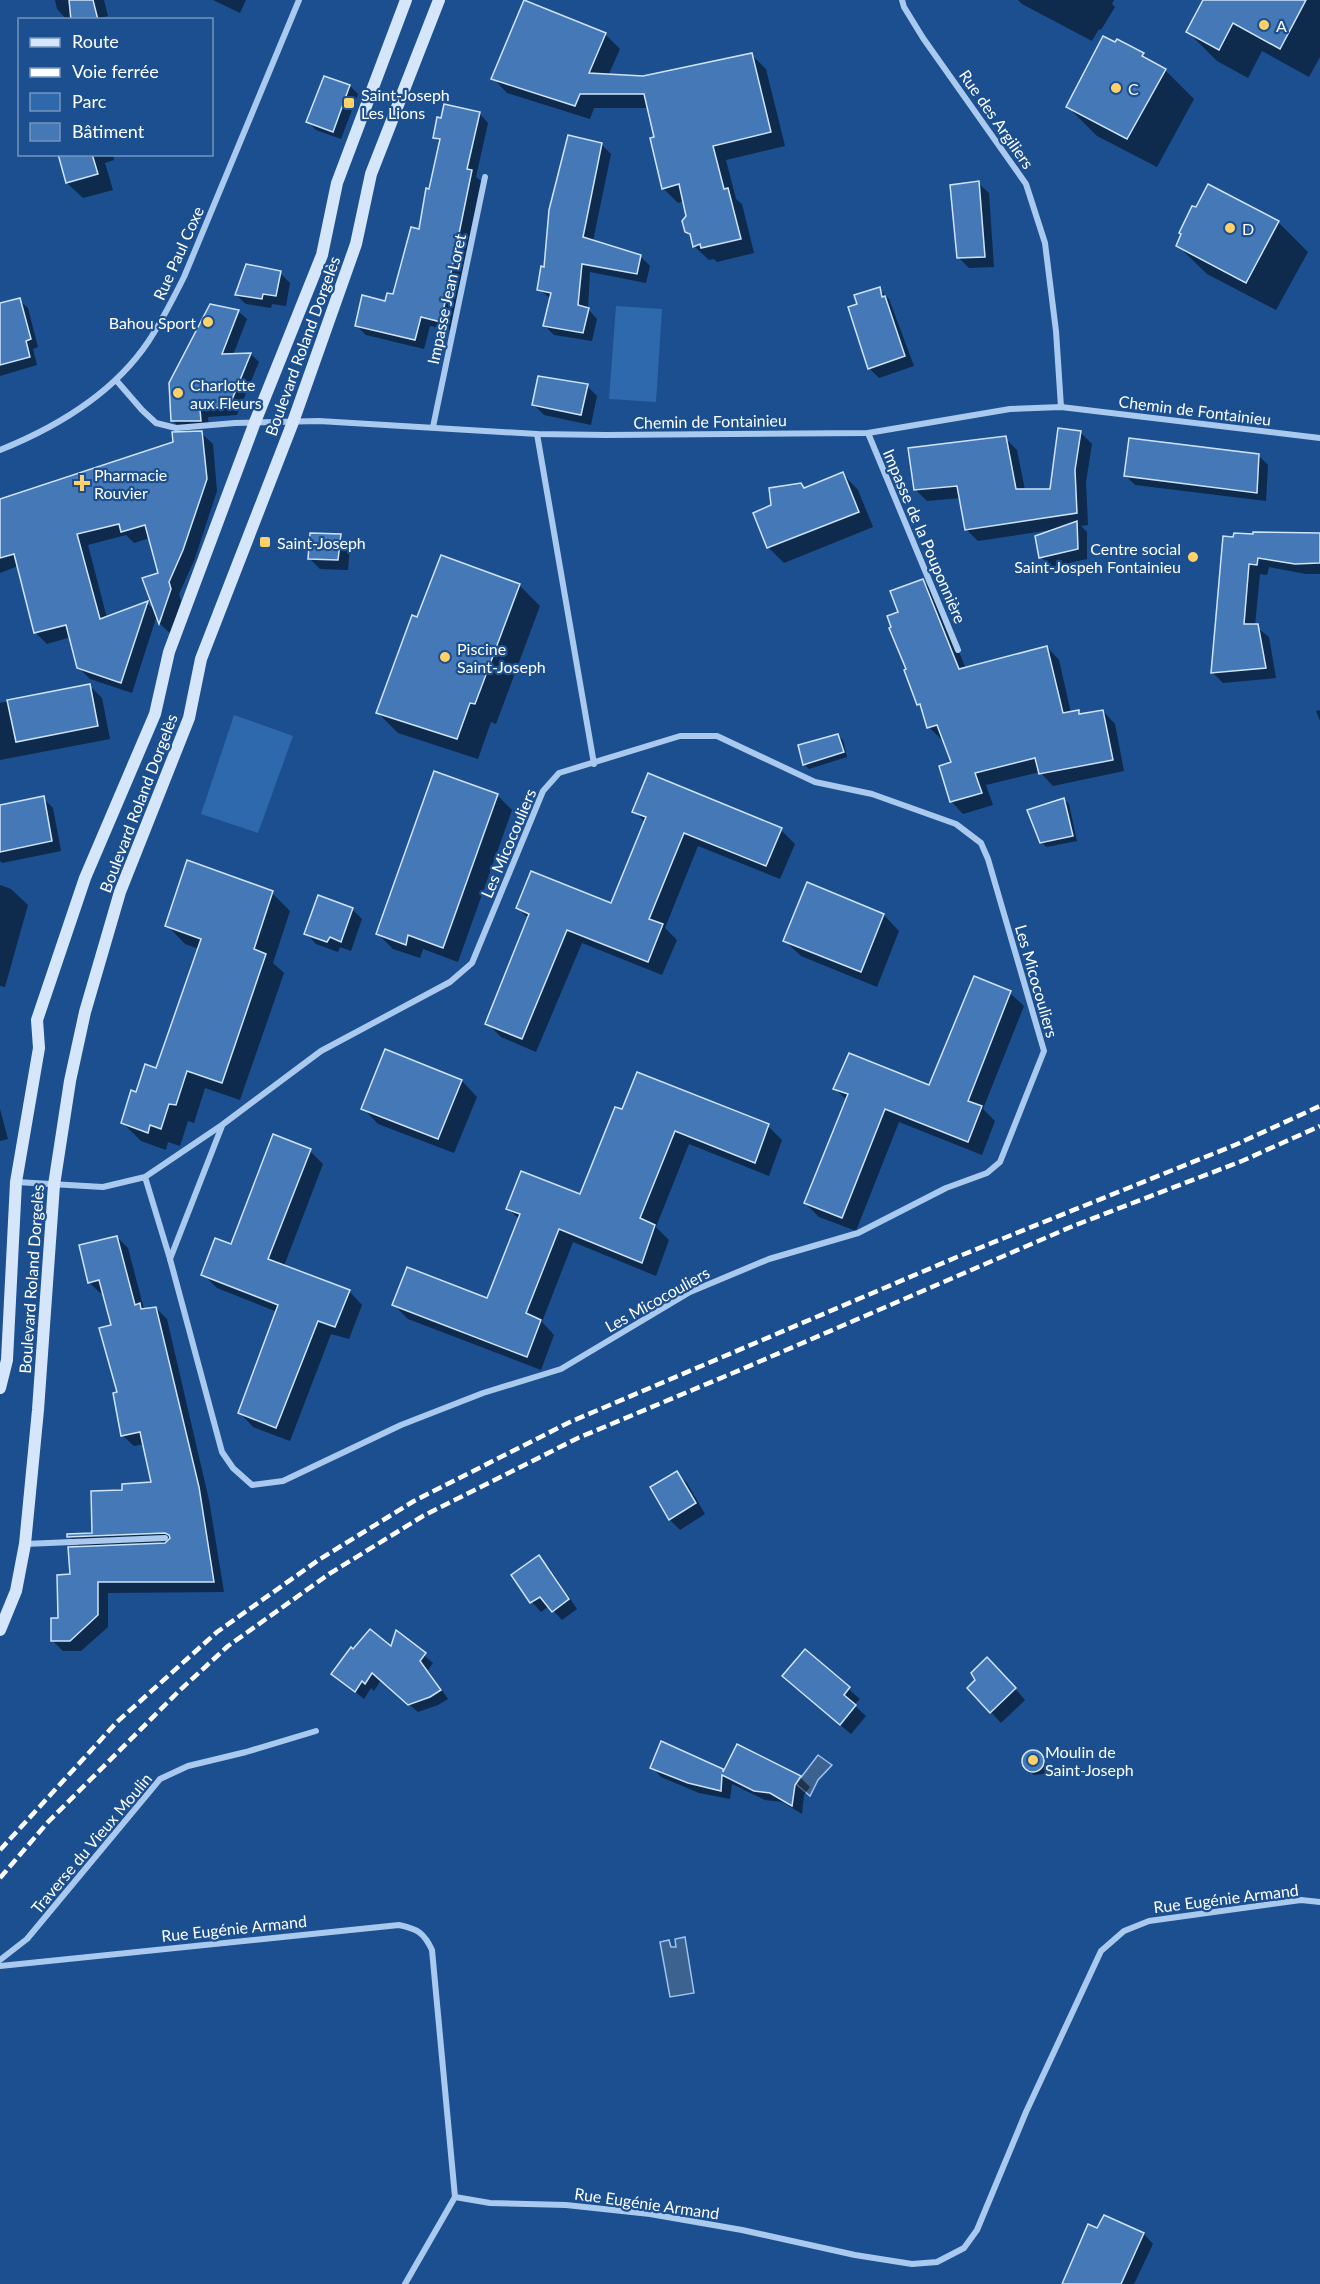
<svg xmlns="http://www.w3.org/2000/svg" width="1320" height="2284" font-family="Lato,sans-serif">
  <rect width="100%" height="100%" fill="#1b4f8f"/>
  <!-- green -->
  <g fill="#2e69ad">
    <path d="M616,306L662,309L656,402L609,399Z"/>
    <path d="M234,715L293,736L258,833L201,814Z"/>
  </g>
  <!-- water -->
  <g fill="#3c6290" stroke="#9cc4f0" stroke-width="1.5">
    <path d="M818,1755L832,1765L818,1780L810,1796L796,1784Z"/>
    <path d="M685,1937L694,1993L670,1997L660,1942L669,1940L671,1947H676L675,1939Z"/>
  </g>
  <!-- shadow -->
  <g fill="#0007" fill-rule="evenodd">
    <path d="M55,0H104L108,16L93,20H67L57,9Z"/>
    <path d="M213,0H246L240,13Z"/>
    <path d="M1018,0H1114L1112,4L1115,7L1101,30L1099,29L1092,41L1022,4Z"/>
    <path d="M1205,0H1320V57L1309,77L1262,51L1248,78L1217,61L1188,32Z"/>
    <path d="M605,34L620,49L608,76L643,78L752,55L766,69L785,146L726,160L736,199L742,204L754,253L717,262L714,259L709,260L694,246L692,236L686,231L687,216L684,201L678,203L663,188L649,108H594L590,119L507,93L493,78Z"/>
    <path d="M1143,54L1151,62L1165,70L1194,99L1157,167L1097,136L1068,107Z"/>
    <path d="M325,77L350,86L358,94L341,139L316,130L308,122Z"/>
    <path d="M479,113L488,123L476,177L481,181L450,330L430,326L424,349L366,335L356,325L394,296L420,231L440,143L435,137Z"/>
    <path d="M601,144L611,154L593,241L640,256L650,266L646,283L590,272L588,309L597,319L592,341L554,335L545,326L551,299L539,289L545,268Z"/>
    <path d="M60,154H113L114,160L105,163L113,190L83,198L67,183Z"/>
    <path d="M978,183L989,193L994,267L969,268L958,257Z"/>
    <path d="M1209,186L1279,223L1308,252L1276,310L1207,274L1177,245Z"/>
    <path d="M280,273L290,283L286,306L272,304L271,308L246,304L236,295Z"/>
    <path d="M879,289L889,299L914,366L879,378L869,368L859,305Z"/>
    <path d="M19,300L28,308L38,347L33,349L37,365L0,376V305Z"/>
    <path d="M238,311L247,319L233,355L251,354L259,362L237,415L208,417L209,428L181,429L173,421Z"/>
    <path d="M587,386L597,396L591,425L544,415L534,405Z"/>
    <path d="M1080,432L1092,444L1086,482L1088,525L1081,526L1087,532V559L1051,567L1041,557L1051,530L978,541L966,529L961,498L927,501L915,489L1005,438L1017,450L1025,490L1051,491Z"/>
    <path d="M201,433L213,444L217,491L194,561L179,594L181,601L171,634L160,624L157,615L132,693L90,679L78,667L71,637L47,644L36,633L18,566L0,573V500ZM126,535L134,543L150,538L160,574L156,611L147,603L107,618L88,545Z"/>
    <path d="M1259,456L1268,465L1266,501L1135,485L1126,476Z"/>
    <path d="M843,474L858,490L873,527L784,563L769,548L755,514L773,506L801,485L805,489Z"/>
    <path d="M1320,534V574H1306L1269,567L1267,575L1260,574L1255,626L1269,637L1276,678L1223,683L1213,673L1224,537Z"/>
    <path d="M340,536L350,546L348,570L320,569L310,559Z"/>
    <path d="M922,580L935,593L966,669L1047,647L1059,660L1071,713L1078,712L1081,715L1103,711L1115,724L1124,771L1053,786L1040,772L986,785L993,805L963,814L951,801L953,763L944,738L941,739L929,727L923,709L918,704L908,670L900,613Z"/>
    <path d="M519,585L540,606L496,724L491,722L478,759L398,733L378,713L418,619Z"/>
    <path d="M89,685L102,698L110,739L0,760V703Z"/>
    <path d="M1320,710V721L1316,711Z"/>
    <path d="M838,735L843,740L847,757L809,769L804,764Z"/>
    <path d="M497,795L512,810L458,962L423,949L420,958L393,949L378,934Z"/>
    <path d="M43,798L53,808L61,851L2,863L0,861V807Z"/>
    <path d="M1064,799L1069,804L1077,841L1046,847L1042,842Z"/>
    <path d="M634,811L781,830L795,844L780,879L698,846L665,928L677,940L662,975L582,943L536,1052L501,1037L487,1023L529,919L518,908L612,905L646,823Z"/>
    <path d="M0,885L11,889L28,905L5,987L0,986Z"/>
    <path d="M272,893L290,911L273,963L284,973L240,1100L205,1088L194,1123L188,1121L180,1146L168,1142L166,1150L141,1141L122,1122L137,1094L157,1070L199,949L185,944L167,925Z"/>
    <path d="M352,909L362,919L351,951L340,947L338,952L316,944L306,933Z"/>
    <path d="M884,915L899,931L877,987L801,956L785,941Z"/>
    <path d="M975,978L1010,993L1024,1006L983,1109L995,1121L982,1155L899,1122L856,1231L819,1217L805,1203L847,1100L835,1089L930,1087Z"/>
    <path d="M462,1081L477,1097L454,1153L378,1124L363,1108Z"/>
    <path d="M0,1109L8,1139L0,1141Z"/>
    <path d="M623,1111L768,1126L782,1140L769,1176L689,1144L656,1227L669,1240L656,1276L573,1242L542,1322L554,1335L541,1370L408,1319L394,1305L488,1300L520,1220L508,1208L581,1196Z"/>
    <path d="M310,1151L323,1164L284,1266L349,1291L362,1305L349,1339L331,1334L290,1441L253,1427L240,1413L277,1312L217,1288L203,1274L231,1245Z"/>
    <path d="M117,1237L128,1248L144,1309L156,1308L167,1319L209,1500L224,1592L108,1593V1627L81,1651H63L52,1640L81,1548L69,1536L94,1534L123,1492L153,1484L144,1444L134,1446L122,1435L113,1326L104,1293H100L89,1282Z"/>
    <path d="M676,1473L687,1483L705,1514L680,1530L670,1520L652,1487Z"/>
    <path d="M538,1557L548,1566L577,1609L562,1620L549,1606L541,1612L532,1602L513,1575Z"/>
    <path d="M397,1633L433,1663L428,1670L448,1699L438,1705L418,1712L381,1680L374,1691L371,1688L364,1699L333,1673L353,1651L392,1648Z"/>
    <path d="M805,1651L860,1699L854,1705L866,1716L851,1734L794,1686Z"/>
    <path d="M998,1669L1025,1700L1001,1723L969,1688Z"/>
    <path d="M737,1746L800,1777L810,1787L804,1795L802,1814L782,1802L765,1800L732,1784L730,1799L699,1793L661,1777L652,1767L722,1770L724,1772Z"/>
    <path d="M1030,1752H1035L1049,1767L1044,1774L1034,1775L1025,1767V1755Z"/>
    <path d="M1104,2217L1144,2234L1153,2244L1134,2284H1062L1098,2230Z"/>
  </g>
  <!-- building -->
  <g fill="#4478b7" stroke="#cfe3fa" stroke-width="1.5">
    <path d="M69,0H93L98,20H71Z"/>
    <path d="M524,0L606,33L589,73L643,76L752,53L771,132L713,146L724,189L728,188L741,239L701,248L700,244L693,247L690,234L685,232L682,221L686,216L679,184L662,189L650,138L654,137L644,94H580L575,106L491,79Z"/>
    <path d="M1203,0H1306L1280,49L1233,23L1219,50L1186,32Z"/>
    <path d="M1103,36L1115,42L1117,39L1144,53L1142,56L1166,69L1127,139L1066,107Z"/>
    <path d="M324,76L350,85L333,132L306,122Z"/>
    <path d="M444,104L480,112L467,169L472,170L441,322L421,317L415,340L355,326L362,295L385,301L387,293L393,294L411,227L419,229L426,188L429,189L440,139L433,138L437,117L441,118Z"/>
    <path d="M568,135L602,143L583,237L641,255L637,274L582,264L578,305L589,308L583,333L543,326L551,293L537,290L541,266L544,267L549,210Z"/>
    <path d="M58,154H92L98,174L66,183Z"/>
    <path d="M979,181L985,257L957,258L950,185Z"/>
    <path d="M1208,184L1279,221L1246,283L1176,246L1181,234L1179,233L1192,206L1196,207Z"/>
    <path d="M246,264L281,271L276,296L263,294L262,299L235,295Z"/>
    <path d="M880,287L882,297L885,296L905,356L868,369L848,307L857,304L854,295Z"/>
    <path d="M20,298L31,339L26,341L30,357L0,365V303Z"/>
    <path d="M210,304L239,310L222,354L251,353L229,407L200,409L201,421H171L169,383Z"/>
    <path d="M538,376L588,384L581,415L532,405Z"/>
    <path d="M1058,428L1081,431L1075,470L1077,513L965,530L957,486L914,490L908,448L1006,436L1016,489H1050Z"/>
    <path d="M202,431L207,479L183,550L169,582L171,589L159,624L142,578L158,573L145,525L121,532L119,524L77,534L100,619L148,601L121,683L77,668L66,625L34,633L14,554L0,558V499L173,442L172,432Z"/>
    <path d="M1129,438L1259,454L1257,493L1124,476Z"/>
    <path d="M843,472L859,512L767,548L753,513L771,505L769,488L801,483L804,488Z"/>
    <path d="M1077,521L1078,549L1039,558L1035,536Z"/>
    <path d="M1253,532L1320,533V563L1295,564L1258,558L1257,565L1249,564L1244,624H1258L1266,668L1211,673L1223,536L1233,537L1234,533L1253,534Z"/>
    <path d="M310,533L341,534L338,560L308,559Z"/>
    <path d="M441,555L520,584L475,704L470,703L457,739L376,713L412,615L417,617Z"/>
    <path d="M923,579L959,669L1047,646L1063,713L1079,710V714L1103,710L1113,760L1039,774L1035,758L975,773L982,793L950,802L939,766L951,762L937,725L927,728L920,704L917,705L904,670L906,669L889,628L891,627L887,616L898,612L890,591Z"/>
    <path d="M90,684L98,726L16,742L7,700Z"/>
    <path d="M838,734L844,752L803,765L798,745Z"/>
    <path d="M434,771L498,794L443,948L408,935L406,945L376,934Z"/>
    <path d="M648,773L782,828L766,866L684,833L649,919L663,924L648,962L567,930L522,1039L485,1024L529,914L516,908L531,871L611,903L646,817L632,812Z"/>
    <path d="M44,796L52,841L0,852V805Z"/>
    <path d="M1064,798L1073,836L1040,843L1027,810Z"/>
    <path d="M187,860L273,891L254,949L266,954L222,1083L187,1071L176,1105L169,1104L161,1129L150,1125L148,1133L121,1123L131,1090L136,1092L145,1064L156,1068L201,939L165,926Z"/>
    <path d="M807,882L884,914L861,972L783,941Z"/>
    <path d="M318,895L353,908L341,942L330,937L327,942L304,934Z"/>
    <path d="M974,976L1011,991L968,1101L982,1106L968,1142L885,1109L842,1218L804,1203L848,1094L833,1089L849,1053L929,1085Z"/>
    <path d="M385,1049L462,1080L438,1139L361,1109Z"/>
    <path d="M637,1072L769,1124L755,1163L675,1131L640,1218L655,1225L642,1263L559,1229L526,1313L541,1320L527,1357L392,1305L407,1267L487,1298L520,1214L506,1209L521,1171L580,1194L615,1107L622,1109Z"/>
    <path d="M273,1134L311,1149L268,1259L350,1290L335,1327L318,1321L276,1428L238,1413L278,1305L201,1275L215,1238L231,1244Z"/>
    <path d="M117,1236L135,1305L140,1303L141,1309L156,1307L199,1487L214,1582H98V1615L70,1641H51V1618H58L57,1575L70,1574L68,1547L165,1543L170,1538L169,1535L165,1533L67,1537V1534L92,1533L91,1491L122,1490V1484L151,1482L140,1432L121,1436L113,1393L117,1392L99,1328L111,1325L99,1280L88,1283L79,1245Z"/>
    <path d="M677,1471L696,1503L669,1520L650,1487Z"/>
    <path d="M539,1555L569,1599L552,1612L540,1597L530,1603L511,1575Z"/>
    <path d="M370,1629L391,1646L396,1630L426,1653L420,1661L441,1690L430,1697L408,1705L372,1673L365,1684L362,1681L355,1692L331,1674L351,1647L353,1649Z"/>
    <path d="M805,1649L850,1687L844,1695L856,1705L840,1725L782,1676Z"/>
    <path d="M987,1657L1016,1688L990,1713L967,1688L975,1680L971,1673Z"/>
    <path d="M661,1741L723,1769V1772L737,1744L801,1776L795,1785L792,1806L770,1793L754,1791L722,1775L721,1791L688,1783L650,1768Z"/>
    <circle cx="1033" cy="1761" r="11"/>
    <path d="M1104,2215L1144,2233L1121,2284H1062L1088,2224L1097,2228Z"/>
  </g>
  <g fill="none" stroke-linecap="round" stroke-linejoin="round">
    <!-- minor -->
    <g stroke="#a9c9ee" stroke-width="6">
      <path d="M902,0L904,7L923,38L1026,184L1045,243L1056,331L1061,407"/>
      <path d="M116,380L142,410L156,423L176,428L235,423L319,421L537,434L606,435L868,433L1010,409L1061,407L1320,438"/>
      <path d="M433,427L485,177"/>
      <path d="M868,433L958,650"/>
      <path d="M537,434L594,764"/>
      <path d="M0,450C57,427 113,394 148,342C162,321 173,299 184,277L299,0"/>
      <path d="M16,1182L103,1187L145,1177L170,1259L222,1452L233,1468L252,1485L283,1481L401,1425L483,1393L561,1369L690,1292L769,1259L858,1233L946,1188L987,1173L1000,1162L1044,1051L988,859L981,843L956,824L872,794L815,782L717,736H680L559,773L543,791L472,963L450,982L321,1051L222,1125L145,1177"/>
      <path d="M170,1259L222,1126"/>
      <path d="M25,1544L165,1538"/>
      <path d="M0,1960L27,1939L160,1779L188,1766L246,1752L316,1731"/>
      <path d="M0,1966L399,1925C418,1929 424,1933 432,1950L455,2197L490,2203L566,2205L650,2214L742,2230L855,2255L912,2264L937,2262L964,2248L977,2230L1026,2112L1101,1951L1124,1931L1149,1921L1301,1900L1320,1902"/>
      <path d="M405,2284L455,2197"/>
    </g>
    <!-- secondary -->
    <g stroke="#d6e6fa" stroke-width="12">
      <path d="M0,1388L7,1360L16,1182L39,1048L37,1020L85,878L155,714L169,652L255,422L322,255L337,183L406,0"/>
      <path d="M0,1630L16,1591L25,1544L38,1410L54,1185L70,1081L85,1012L120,892L189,718L201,659L293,422L356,244L371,174L439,0"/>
    </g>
    <!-- rail -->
    <g stroke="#fff" stroke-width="4.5" stroke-dasharray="10 4.5" stroke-linecap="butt">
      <path d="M0,1850L117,1722L217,1632L320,1559L414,1501L570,1422L957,1257L1235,1145L1320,1106"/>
      <path d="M0,1878L48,1822L179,1691L228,1646L329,1574L423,1516L578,1438L740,1370L1073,1226L1242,1161L1320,1126"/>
    </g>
  </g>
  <!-- markers -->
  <g fill="#ffd166" stroke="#1b4f8f" stroke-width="2">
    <circle cx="1264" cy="25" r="6"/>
    <circle cx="1116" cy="88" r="6"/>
    <rect x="343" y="97" width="12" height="12" rx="3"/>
    <circle cx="1230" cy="228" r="6"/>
    <circle cx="208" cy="322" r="6"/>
    <circle cx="178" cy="393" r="6"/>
    <path d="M79 474h6v6h6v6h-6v6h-6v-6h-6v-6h6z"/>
    <rect x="259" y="536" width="12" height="12" rx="3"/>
    <circle cx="1193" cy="557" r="6"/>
    <circle cx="445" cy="657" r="6"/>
    <circle cx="1033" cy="1760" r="6"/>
  </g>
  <g text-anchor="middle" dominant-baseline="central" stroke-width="4.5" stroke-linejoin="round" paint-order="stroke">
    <!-- poi labels -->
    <g font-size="16" fill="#fff" stroke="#1b4f8f" text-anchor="start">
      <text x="1276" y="25">A</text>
      <text x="1128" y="88">C</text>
      <text x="361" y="94">Saint-Joseph<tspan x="361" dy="18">Les Lions</tspan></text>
      <text x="1242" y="228">D</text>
      <text x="196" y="322" text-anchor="end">Bahou Sport</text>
      <text x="190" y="384">Charlotte<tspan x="190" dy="18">aux Fleurs</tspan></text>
      <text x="94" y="474">Pharmacie<tspan x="94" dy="18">Rouvier</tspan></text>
      <text x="277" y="542">Saint-Joseph</text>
      <text x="1181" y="548" text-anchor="end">Centre social<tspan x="1181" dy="18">Saint-Jospeh Fontainieu</tspan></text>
      <text x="457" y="648">Piscine<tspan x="457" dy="18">Saint-Joseph</tspan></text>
      <text x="1045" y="1751">Moulin de<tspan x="1045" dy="18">Saint-Joseph</tspan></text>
    </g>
    <!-- street labels -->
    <g font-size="16" fill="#fff" stroke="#1b4f8f">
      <text transform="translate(997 119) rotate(55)">Rue des Argiliers</text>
      <text transform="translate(178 253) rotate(-66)">Rue Paul Coxe</text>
      <text transform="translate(446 299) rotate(-78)">Impasse Jean Loret</text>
      <text transform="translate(302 346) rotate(-70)">Boulevard Roland Dorgelès</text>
      <text transform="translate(1195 410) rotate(7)">Chemin de Fontainieu</text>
      <text transform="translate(710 421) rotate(-1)">Chemin de Fontainieu</text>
      <text transform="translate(925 536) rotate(67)">Impasse de la Pouponnière</text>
      <text transform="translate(138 803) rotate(-69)">Boulevard Roland Dorgelès</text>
      <text transform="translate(508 843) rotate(-67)">Les Micocouliers</text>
      <text transform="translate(1037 981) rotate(74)">Les Micocouliers</text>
      <text transform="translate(31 1279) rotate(-86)">Boulevard Roland Dorgelès</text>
      <text transform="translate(657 1299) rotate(-29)">Les Micocouliers</text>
      <text transform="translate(91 1843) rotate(-50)">Traverse du Vieux Moulin</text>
      <text transform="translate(1226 1898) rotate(-7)">Rue Eugénie Armand</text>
      <text transform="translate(234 1928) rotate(-6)">Rue Eugénie Armand</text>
      <text transform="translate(647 2203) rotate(8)">Rue Eugénie Armand</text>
    </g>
  </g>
  <!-- legend -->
  <rect x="18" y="18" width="195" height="138" fill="#1b4f8f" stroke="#7695bc" stroke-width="1.5"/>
  <rect x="30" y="38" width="30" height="9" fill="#d6e6fa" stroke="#7695bc" stroke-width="1.5"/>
  <text x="72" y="48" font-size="18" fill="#ffffff">Route</text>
  <rect x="30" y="68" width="30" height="9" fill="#ffffff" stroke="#7695bc" stroke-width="1.5"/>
  <text x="72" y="78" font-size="18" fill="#ffffff">Voie ferrée</text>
  <rect x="30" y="93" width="30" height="18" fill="#2e69ad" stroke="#7695bc" stroke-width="1.5"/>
  <text x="72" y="108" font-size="18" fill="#ffffff">Parc</text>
  <rect x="30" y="123" width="30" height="18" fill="#4478b7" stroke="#7695bc" stroke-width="1.5"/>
  <text x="72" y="138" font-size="18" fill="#ffffff">Bâtiment</text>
</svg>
